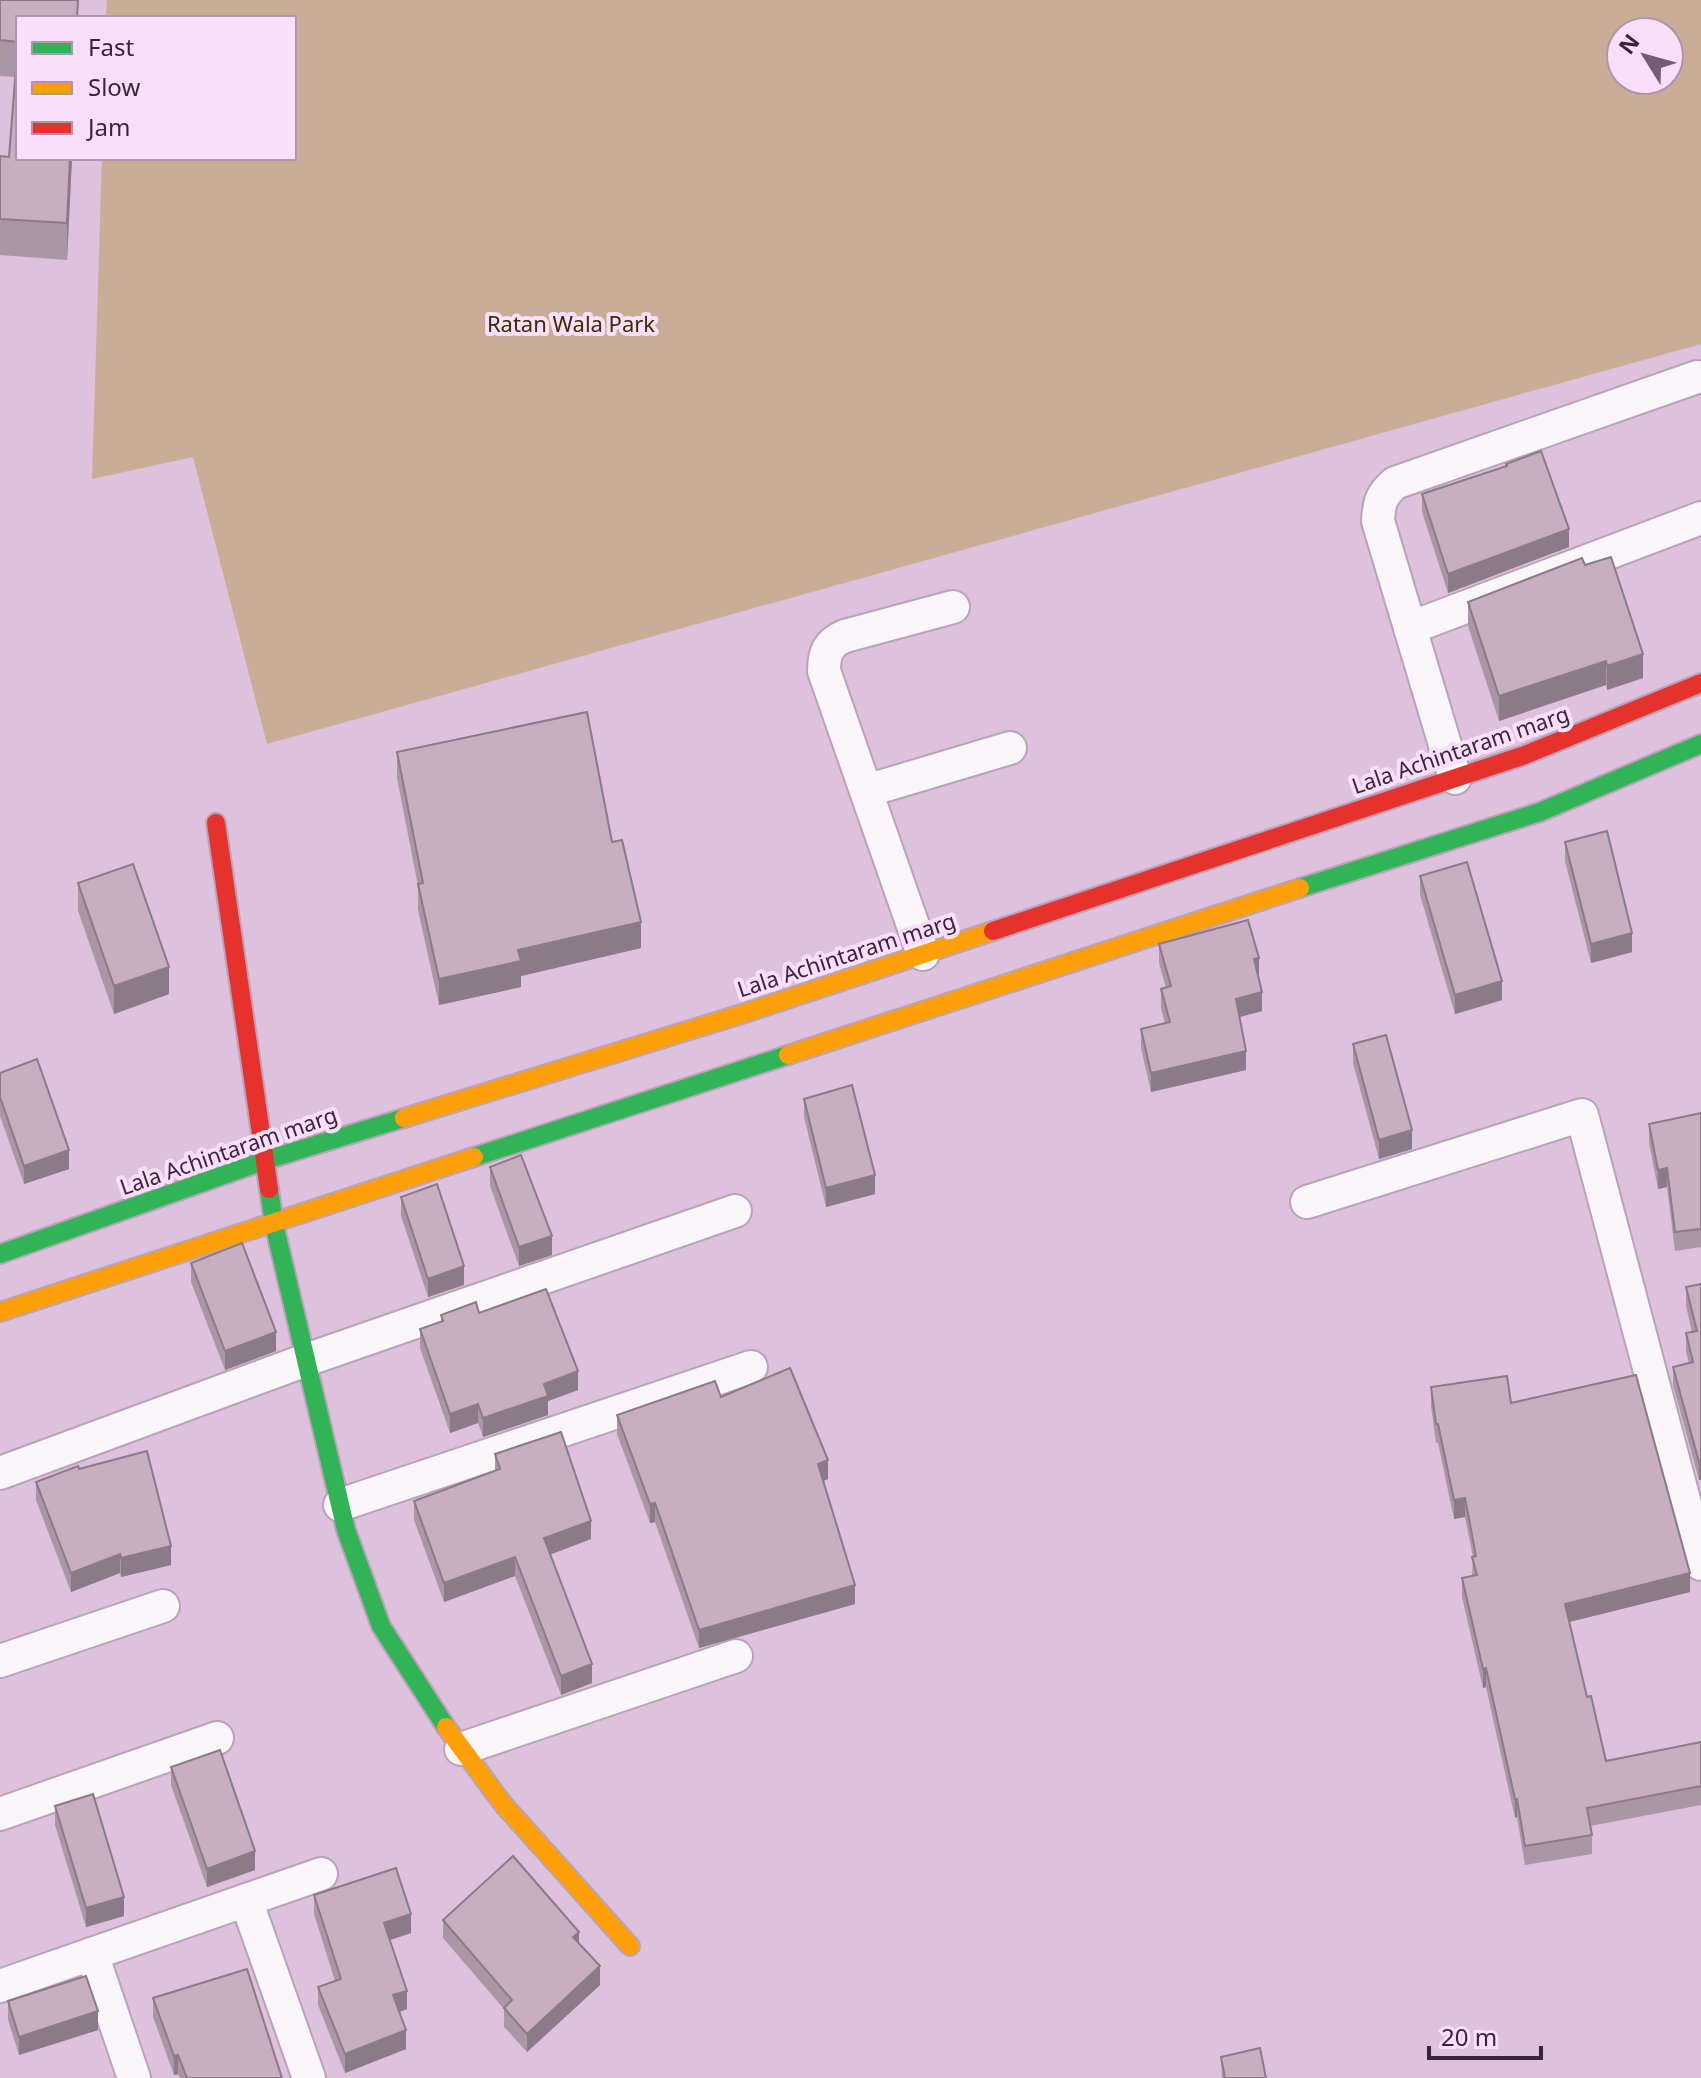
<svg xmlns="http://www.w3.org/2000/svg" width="1701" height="2078" font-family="'Noto Sans',sans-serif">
  <rect width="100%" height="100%" fill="#ddc1dd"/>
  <!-- green -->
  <path fill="#caad96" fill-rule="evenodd" d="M107,0H1701V344L267,744L193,457L92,479L102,158H294V18H106ZM1621,32H1669V80H1621Z"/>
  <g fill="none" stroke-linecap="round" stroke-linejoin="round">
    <!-- street casing -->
    <g stroke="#b9a3b9" stroke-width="36">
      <g id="street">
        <path d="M1410,628L1701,518"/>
        <path d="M1455,778L1378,521C1379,503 1381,495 1395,483L1697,377"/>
        <path d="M866,791L1010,748"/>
        <path d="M923,954L824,671C824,653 828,643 845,636L953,607"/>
        <path d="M1307,1202L1582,1115L1701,1564"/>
        <path d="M0,1473L306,1360L735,1211"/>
        <path d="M340,1505L751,1367"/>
        <path d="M0,1661L163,1606"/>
        <path d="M461,1749L736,1656"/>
        <path d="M0,1814L217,1738"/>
        <path d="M246,1900L309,2078"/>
        <path d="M92,1954L134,2078"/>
        <path d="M0,1986L321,1874"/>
      </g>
    </g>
    <!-- fast casing -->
    <g stroke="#b9a3b9" stroke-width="22">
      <g id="fast">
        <path d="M1300,888L1540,812L1701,744"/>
        <path d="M474,1157L788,1055"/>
        <path d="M269,1189L274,1224L346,1530L381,1626L446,1727"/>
        <path d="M0,1254L266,1160L404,1118"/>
      </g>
    </g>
    <!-- slow casing -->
    <g stroke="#b9a3b9" stroke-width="22">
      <g id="slow">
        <path d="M788,1055L1300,888"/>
        <path d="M404,1118L745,1013L993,931"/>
        <path d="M0,1312L474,1157"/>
        <path d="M446,1727L503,1804L630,1946"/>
      </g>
    </g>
    <!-- jam casing -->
    <g stroke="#b9a3b9" stroke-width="22">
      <g id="jam">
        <path d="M216,823L269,1189"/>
        <path d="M993,931L1525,755L1701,683"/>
      </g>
    </g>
    <!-- street -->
    <use href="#street" stroke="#faf6fa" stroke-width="32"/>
    <!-- fast -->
    <use href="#fast" stroke="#30b455" stroke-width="18"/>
    <!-- slow -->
    <use href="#slow" stroke="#ff9f0a" stroke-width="18"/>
    <!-- jam -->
    <use href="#jam" stroke="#e5322d" stroke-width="18"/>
  </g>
  <!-- wall -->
  <g fill="#ab96a6">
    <path d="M0,0H79L18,158H72L67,260L0,255V156L9,157L15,77L0,76Z"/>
    <path d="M1506,464L1569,547L1448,593L1422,512V494L1506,467Z"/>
    <path d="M1585,565L1643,678L1607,690L1606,685L1499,721L1468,626V602Z"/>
    <path d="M397,752L612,842L641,948L521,976V987L439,1005L418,910V886L397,778Z"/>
    <path d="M1565,842L1632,952L1591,963L1565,861Z"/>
    <path d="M1420,876L1502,1000L1455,1014L1420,895Z"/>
    <path d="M78,883L169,994L114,1014L78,911Z"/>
    <path d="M1159,944L1258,976L1262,1011L1239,1017L1246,1070L1151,1092L1141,1048V1029L1165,1024L1161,1008V989L1166,988L1159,963Z"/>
    <path d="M1353,1044L1412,1149L1379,1159L1353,1063Z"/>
    <path d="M0,1073L69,1169L24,1184L0,1116Z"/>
    <path d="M804,1099L875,1194L826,1207L804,1117Z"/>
    <path d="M1701,1113V1247L1675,1251L1667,1187L1658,1189L1649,1143V1124Z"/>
    <path d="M490,1167L552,1255L519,1266L490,1186Z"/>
    <path d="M401,1197L464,1285L428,1297L401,1216Z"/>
    <path d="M191,1263L276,1351L225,1370L191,1282Z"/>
    <path d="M1701,1284V1480H1699L1673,1385V1367L1689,1363L1686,1352V1333L1692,1332L1686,1306V1287Z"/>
    <path d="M479,1313L578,1390L548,1401V1415L483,1437L478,1423L450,1433L420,1348V1329L441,1322V1315Z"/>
    <path d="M1431,1387L1511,1403L1690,1592L1569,1622L1587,1697L1606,1761L1701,1742V1805L1590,1826L1592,1835V1854L1525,1865L1517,1817L1515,1818L1486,1687L1483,1688L1462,1597V1578L1472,1575L1473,1557L1465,1517L1454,1519L1438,1443H1436L1431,1406Z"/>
    <path d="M721,1397L828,1479L823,1481L855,1604L699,1648L655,1522L650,1523L617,1434V1415Z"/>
    <path d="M495,1454L591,1539L550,1554L592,1683L561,1695L515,1576L444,1602L414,1520V1501L495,1471Z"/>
    <path d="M79,1469L171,1565L121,1577L120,1573L71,1592L36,1500V1482Z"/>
    <path d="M171,1767L255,1870L207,1887L171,1785Z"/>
    <path d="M55,1806L124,1916L86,1927L55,1825Z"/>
    <path d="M314,1895L411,1933L390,1940L407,2009L400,2012L406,2049L345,2073L318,2005V1987L335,1981L314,1914Z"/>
    <path d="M443,1920L579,1943L600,1985L527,2052L504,2027V2009L443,1938Z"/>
    <path d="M153,1998L282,2078H180L178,2074L174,2075L153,2017Z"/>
    <path d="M8,2001L98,2030L19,2055L8,2020Z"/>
    <path d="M1221,2057L1266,2078H1222Z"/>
  </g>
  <!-- shaded-wall -->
  <g fill="#8b7a87">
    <path d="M70,158H72L67,260V223Z"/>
    <path d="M1569,529V547L1448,593V574Z"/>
    <path d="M1643,654V678L1607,690V666Z"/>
    <path d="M1606,661V685L1499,721V696Z"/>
    <path d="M641,922V948L521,976V987L439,1005V979L518,950Z"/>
    <path d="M1632,933V952L1591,963V944Z"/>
    <path d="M1259,958V976L1254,959Z"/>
    <path d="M169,967V994L114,1014V986Z"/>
    <path d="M1502,981V1000L1455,1014V995Z"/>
    <path d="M1262,992V1011L1236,1018V999Z"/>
    <path d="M1246,1051V1070L1151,1092V1073Z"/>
    <path d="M1412,1130V1149L1379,1159V1140Z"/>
    <path d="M69,1150V1169L24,1184V1166Z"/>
    <path d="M1667,1168V1187L1658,1189V1170Z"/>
    <path d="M875,1175V1194L826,1207V1188Z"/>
    <path d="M552,1236V1255L519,1266V1247Z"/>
    <path d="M464,1266V1285L428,1297V1279Z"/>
    <path d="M276,1332V1351L225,1370V1351Z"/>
    <path d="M578,1371V1390L548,1401V1415L483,1437V1418L544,1384Z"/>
    <path d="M478,1404V1423L450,1433V1414Z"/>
    <path d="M828,1460V1479L818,1483V1464Z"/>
    <path d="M1701,1461V1480H1699V1462Z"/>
    <path d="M1465,1498V1517L1454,1519V1500Z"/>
    <path d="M655,1503V1522L650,1523V1504Z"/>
    <path d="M591,1521V1539L544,1557V1538Z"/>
    <path d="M171,1546V1565L121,1577V1558Z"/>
    <path d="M120,1554V1573L71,1592V1573Z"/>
    <path d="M515,1557V1576L444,1602V1583Z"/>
    <path d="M1690,1573V1592L1565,1623V1604Z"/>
    <path d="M855,1585V1604L699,1648V1630Z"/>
    <path d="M592,1664V1683L561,1695V1676Z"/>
    <path d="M1486,1668V1687L1483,1688V1669Z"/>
    <path d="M1515,1799H1517V1817L1515,1818Z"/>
    <path d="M255,1851V1870L207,1887V1869Z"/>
    <path d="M124,1897V1916L86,1927V1908Z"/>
    <path d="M411,1914V1933L384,1942V1923Z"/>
    <path d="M579,1932V1950L573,1937Z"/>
    <path d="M600,1966V1985L527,2052V2034Z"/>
    <path d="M407,1991V2009L393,2014V1995Z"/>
    <path d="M98,2011V2030L19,2055V2037Z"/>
    <path d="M406,2030V2049L345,2073V2054Z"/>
    <path d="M178,2055V2074L174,2075V2056Z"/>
  </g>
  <!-- building -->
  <g fill="#c7aec1" stroke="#8b7a87" stroke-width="2">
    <path d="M0,0H78L77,18H18V158H70L67,223L0,219V156L9,157L18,42L0,40Z"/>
    <path d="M1541,451L1569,529L1448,574L1422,494L1507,466L1506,464Z"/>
    <path d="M1611,557L1643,654L1607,666L1606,661L1499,696L1468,602L1582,558L1585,565Z"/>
    <path d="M587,712L612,842L622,840L641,922L518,950L521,961L439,979L418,884L423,883L397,752Z"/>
    <path d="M1607,831L1632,933L1591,944L1565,842Z"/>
    <path d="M1467,862L1502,981L1455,995L1420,876Z"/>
    <path d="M133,864L169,967L114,986L78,883Z"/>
    <path d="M1248,920L1259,958L1254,959L1262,992L1236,999L1246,1051L1151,1073L1141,1029L1170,1022L1161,989L1171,986L1159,944Z"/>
    <path d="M1386,1035L1412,1130L1379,1140L1353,1044Z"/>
    <path d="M37,1059L69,1150L24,1166L0,1097V1073Z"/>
    <path d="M852,1085L875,1175L826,1188L804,1099Z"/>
    <path d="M1701,1113V1229L1675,1232L1667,1168L1658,1170L1649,1124Z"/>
    <path d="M521,1155L552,1236L519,1247L490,1167Z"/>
    <path d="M437,1184L464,1266L428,1279L401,1197Z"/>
    <path d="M242,1243L276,1332L225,1351L191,1263Z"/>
    <path d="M1701,1284V1461L1699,1462L1673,1367L1693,1362L1686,1333L1697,1331L1686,1287Z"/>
    <path d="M546,1289L578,1371L544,1384L548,1396L483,1418L478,1404L450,1414L420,1329L443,1321L441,1315L476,1302L479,1313Z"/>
    <path d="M790,1368L828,1460L818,1464L855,1585L699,1630L655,1503L650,1504L617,1415L715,1381L721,1397Z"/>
    <path d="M1636,1375L1690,1573L1565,1604L1587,1697L1591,1696L1606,1761L1701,1742V1786L1587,1808L1592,1835L1525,1846L1517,1799H1515L1486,1668L1483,1669L1462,1578L1477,1575L1472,1557L1476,1556L1465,1498L1454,1500L1438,1424H1436L1431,1387L1507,1376L1511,1403Z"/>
    <path d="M561,1432L591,1521L544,1538L592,1664L561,1676L515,1557L444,1583L414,1501L500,1469L495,1454Z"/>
    <path d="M147,1451L171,1546L121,1558L120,1554L71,1573L36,1482L78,1466L79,1469Z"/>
    <path d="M220,1750L255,1851L207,1869L171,1767Z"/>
    <path d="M93,1794L124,1897L86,1908L55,1806Z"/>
    <path d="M513,1856L579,1932L573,1937L600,1966L527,2034L504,2008L512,2000L443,1920Z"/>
    <path d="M396,1868L411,1914L384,1923L407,1991L393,1995L406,2030L345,2054L318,1987L341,1979L314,1895Z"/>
    <path d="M247,1969L282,2078H187L178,2055L174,2056L153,1998Z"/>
    <path d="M86,1976L98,2011L19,2037L8,2001Z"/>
    <path d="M1260,2048L1266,2078H1225L1221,2057Z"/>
  </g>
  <g text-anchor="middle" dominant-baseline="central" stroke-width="8" stroke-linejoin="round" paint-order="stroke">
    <!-- park labels -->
    <g font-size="22" fill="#3d2b01" stroke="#fadffb">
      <text x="571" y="323">Ratan Wala Park</text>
    </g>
    <!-- street labels -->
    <g font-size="22" fill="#3a263c" stroke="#fadffb">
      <text transform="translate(1460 749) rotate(-19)">Lala Achintaram marg</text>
      <text transform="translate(846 954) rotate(-18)">Lala Achintaram marg</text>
      <text transform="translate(228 1150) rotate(-19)">Lala Achintaram marg</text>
    </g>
  </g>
  <!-- legend -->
  <rect x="16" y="16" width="280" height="144" fill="#fadffb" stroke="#ad95af" stroke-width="2"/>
  <rect x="32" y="42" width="40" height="12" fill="#30b455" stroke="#ad95af" stroke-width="2"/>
  <text x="88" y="56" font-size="24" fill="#3a263c">Fast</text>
  <rect x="32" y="82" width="40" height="12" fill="#ff9f0a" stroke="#ad95af" stroke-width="2"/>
  <text x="88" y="96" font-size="24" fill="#3a263c">Slow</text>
  <rect x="32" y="122" width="40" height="12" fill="#e5322d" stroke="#ad95af" stroke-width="2"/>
  <text x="88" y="136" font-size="24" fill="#3a263c">Jam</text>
  <!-- north arrow -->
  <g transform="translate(1645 56) rotate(307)"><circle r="38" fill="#fadffb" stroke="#ad95af" stroke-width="2"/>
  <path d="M0-6L14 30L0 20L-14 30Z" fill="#735c74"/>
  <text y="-12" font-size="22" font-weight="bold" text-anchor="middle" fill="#3a263c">N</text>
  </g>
  <!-- scale -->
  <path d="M1429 2046v12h112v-12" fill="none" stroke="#3a263c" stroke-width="4"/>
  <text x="1441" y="2046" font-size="24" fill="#3a263c" stroke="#fadffb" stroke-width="6" paint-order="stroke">20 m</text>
</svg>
